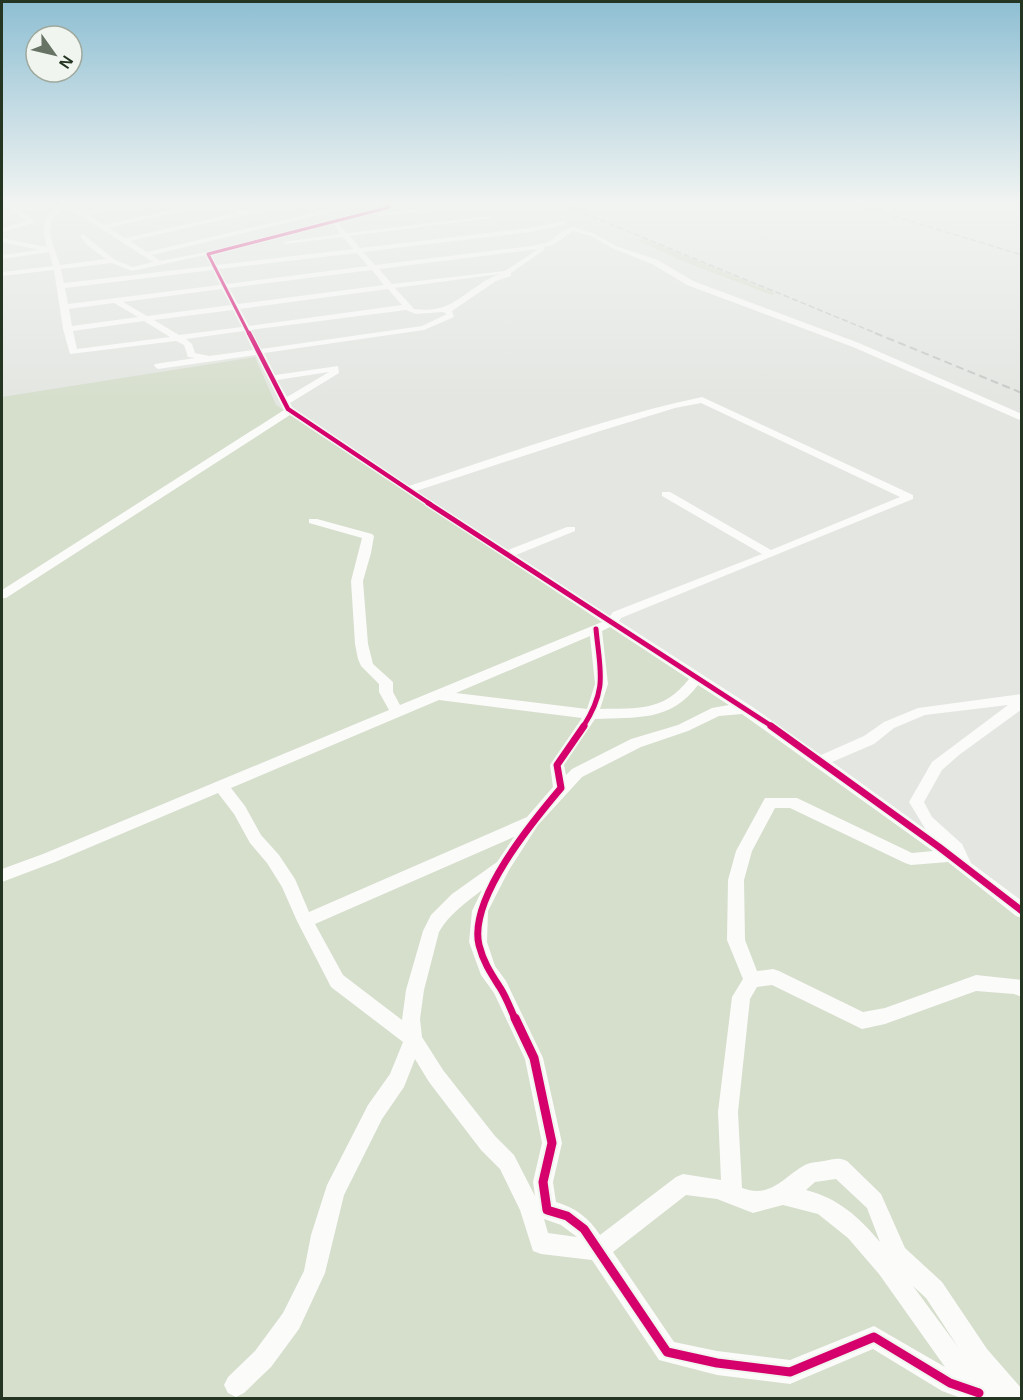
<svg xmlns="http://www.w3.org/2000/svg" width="1023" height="1400" font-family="Arial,sans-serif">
  <rect width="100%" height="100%" fill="#e3e6e1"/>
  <!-- green -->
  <g fill="#d6decc">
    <path d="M642,238L775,293L772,295L685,262L637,240Z"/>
    <path d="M255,357L276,405L623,635L746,709L1021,912V1398H2V397Z"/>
  </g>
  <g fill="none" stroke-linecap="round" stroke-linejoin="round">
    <!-- minor -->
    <g fill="#fbfbfa" fill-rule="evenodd">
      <path d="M3,203H10L17,208L57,203L21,211L34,221V223L2,232V228L27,221Z"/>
      <path d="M62,203H69L83,212L126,203H138L88,215L103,225L203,203H215L108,228L125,238L237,213L220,203C229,203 234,208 243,210C254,213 277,203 291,203L249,214L247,217L243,215L130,241L147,252L357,203H368L152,255L160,261L212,251L385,206L380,203H388L393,207L340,222V226L347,233L489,216L492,218L350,236L360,248L530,228L564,221L566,224L530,232L363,252L375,265L531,246L549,242L563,231L573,227L595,234L616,246L658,260L693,281L859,343L1022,414V421L853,347L687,285L652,264L612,248L591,236L573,231L553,245L544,247V250L511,273V276L496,281L452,311L454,317L424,330L264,353L275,375L338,366L339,373L290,403L292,407L409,486C505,455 603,418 702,397L913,495V499L621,618L619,621L751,706L821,755L864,736L884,722L918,708L1022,694V709L959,755L942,770L924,802L932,817L962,844L971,863L1022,901V918L1016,916L948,862L911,865L905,863L790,808H775L752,851L744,880L745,940L757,971L773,969L779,971L863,1012L885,1008L976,975L1022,980V997L1014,994L976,991L885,1024L862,1029L772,985L757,987L750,999L738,1112L742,1188C771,1199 783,1177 805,1165C811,1162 818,1162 824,1161C833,1159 839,1157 847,1161L881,1194L905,1248L942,1282L987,1349L1022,1389V1398H961L942,1391L873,1349L790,1384L717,1375L659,1360L592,1260L541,1254L533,1251L520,1210L500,1169L481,1150L429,1082L415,1059L404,1087L382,1119L344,1195L325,1273L299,1329L271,1367L244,1393L236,1397L228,1393L224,1385L228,1377L255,1351L283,1313L304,1271L311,1235L327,1185L368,1105L390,1074L403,1042L331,987L297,921L282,887L267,863L250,843L234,814L218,793L55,862L2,882V869L43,854L389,710L379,692V684L361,666L358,659L355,644L351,581L362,538L309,523V519H317L372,534L374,536L371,553L363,581L368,644L373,664L393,682V692L400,705L602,622L290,415L6,598H2V590L284,410L256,355L158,369L154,366L155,364L195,358L188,357L184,345L176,341L70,354L63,329L54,270L2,276V272L53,266L49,252L2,259V255L39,250L2,242V238L47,247C40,218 44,220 62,203ZM67,207L153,262L133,267L115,260L83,234L80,236L87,245L106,259L60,265C53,241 39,222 67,207ZM334,223L340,234L283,242L286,244L343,237L353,249L217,265L212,255ZM538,249L505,271L392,284L379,269ZM357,253L368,266L227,284L219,269ZM205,255L211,266L64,283L61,269L112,263L132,271ZM213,270L220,285L68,304L65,288ZM372,270L384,285L238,304L229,288ZM500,274C466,286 456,315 414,309L395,288ZM222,289L231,305L147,316L123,302ZM388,289L402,305L249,326L240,309ZM114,303L138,317L72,326L69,309ZM233,310L242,327L179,335L154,320ZM406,310L416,314L443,312L447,314L422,326L261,349L251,330ZM144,321L170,337L77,349L73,331ZM244,331L253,350L209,356L195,353L192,344L186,339ZM329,372L287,397L277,380ZM701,403L900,497L771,550L670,492H662V496L762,554L613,612L610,616L516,555L575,531V527H567L508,550L416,491L597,432L675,408ZM610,627L689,679C663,712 638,708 600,709L608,684L602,631ZM590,636L595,684L587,709L456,693ZM698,685L729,705L712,708L678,725L631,739L572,769L566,775L564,765L595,719C637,717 670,722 698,685ZM439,700L582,718L550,765L553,787L527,817L309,912L295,879L279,855L261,835L245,806L231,788ZM1008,705L932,762L909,802L926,830L832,762L874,744L894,728L925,715ZM742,714L933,851L912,853L797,798H765L736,851L728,880L727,940L743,979L732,997L718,1112L721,1180L683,1174L676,1177L600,1235C589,1218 576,1208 556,1202L553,1182L562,1143L543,1058L506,981L495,966L487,942L488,911L509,870L538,825L582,777L641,747L688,731L719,716ZM514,837L497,862L452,894L431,915L423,931L406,990L402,1020L343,975L315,924ZM482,890L472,911L469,942L481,975L494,993L525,1059L542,1143L533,1182L535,1196L514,1155L495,1136L443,1070L422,1037L420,1019L424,990L439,932C449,914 467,902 482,890ZM836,1179L867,1208L880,1242C859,1217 838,1198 806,1190L815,1182ZM686,1195L717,1199L753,1213L783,1205L818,1214L848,1238L879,1274L945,1367L874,1326L790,1360L717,1351L674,1342L613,1252ZM544,1219L561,1225L577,1237L548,1233ZM913,1286L926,1298L958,1347Z"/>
      <path d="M458,204L456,207L379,216L376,214Z"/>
    </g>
    <!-- rail-far1 -->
    <g stroke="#c6c9c6" stroke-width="1.5" stroke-dasharray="6 3" stroke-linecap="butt">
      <path d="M559,203L878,334"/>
      <path d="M850,203L1022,255"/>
    </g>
    <!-- rail -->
    <path stroke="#c6c9c6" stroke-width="2" stroke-dasharray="8 4.5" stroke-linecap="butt" d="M875,333L1022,393"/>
    <!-- cycleway-far4 casing -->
    <g stroke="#f1f5ef" stroke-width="5">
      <path id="cycleway-far4" d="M249,334L208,254L390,207L383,203"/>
    </g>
    <!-- cycleway-far3 casing -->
    <g stroke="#f1f5ef" stroke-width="7">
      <path id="cycleway-far3" d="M249,333L288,409L430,504"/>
    </g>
    <!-- cycleway-far2 casing -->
    <g stroke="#f1f5ef" stroke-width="8">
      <g id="cycleway-far2">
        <path d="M428,503L773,727"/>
        <path d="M583,727C608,688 600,672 596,629"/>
      </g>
    </g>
    <!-- cycleway-far1 casing -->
    <g stroke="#f1f5ef" stroke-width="10">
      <g id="cycleway-far1">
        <path d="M771,726L939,847L1022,911"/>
        <path d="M515,1019C510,1008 506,996 499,986C490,972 483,961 479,945C468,899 533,821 561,788L557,765L584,726"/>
      </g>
    </g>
    <!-- cycleway casing -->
    <g stroke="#f1f5ef" stroke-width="13">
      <path id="cycleway" d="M515,1018L534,1058L552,1143L543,1182L547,1210L567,1216L584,1229L667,1352L717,1363L790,1372L874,1337L950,1383L979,1393"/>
    </g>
    <!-- cycleway-far4 -->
    <use href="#cycleway-far4" stroke="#d6006c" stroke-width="3"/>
    <!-- cycleway-far3 -->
    <use href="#cycleway-far3" stroke="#d6006c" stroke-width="4.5"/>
    <!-- cycleway-far2 -->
    <use href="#cycleway-far2" stroke="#d6006c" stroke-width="5"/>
    <!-- cycleway-far1 -->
    <use href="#cycleway-far1" stroke="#d6006c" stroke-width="7"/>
    <!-- cycleway -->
    <use href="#cycleway" stroke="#d6006c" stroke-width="9"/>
  </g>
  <!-- sky -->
  <linearGradient id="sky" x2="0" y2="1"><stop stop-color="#8ebfd3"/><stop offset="0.51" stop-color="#f2f4f2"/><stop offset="1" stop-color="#f2f4f2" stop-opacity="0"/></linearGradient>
  <rect width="1023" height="399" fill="url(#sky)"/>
  <!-- border -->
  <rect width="1023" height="1400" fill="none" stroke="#243622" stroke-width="6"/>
  <!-- north arrow -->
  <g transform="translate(54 54) rotate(124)"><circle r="28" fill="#f1f5ef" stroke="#9fa99d" stroke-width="1.5"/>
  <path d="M0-4.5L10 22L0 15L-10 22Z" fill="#677465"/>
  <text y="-9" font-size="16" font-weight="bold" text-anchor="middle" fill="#243622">N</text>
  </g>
</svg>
